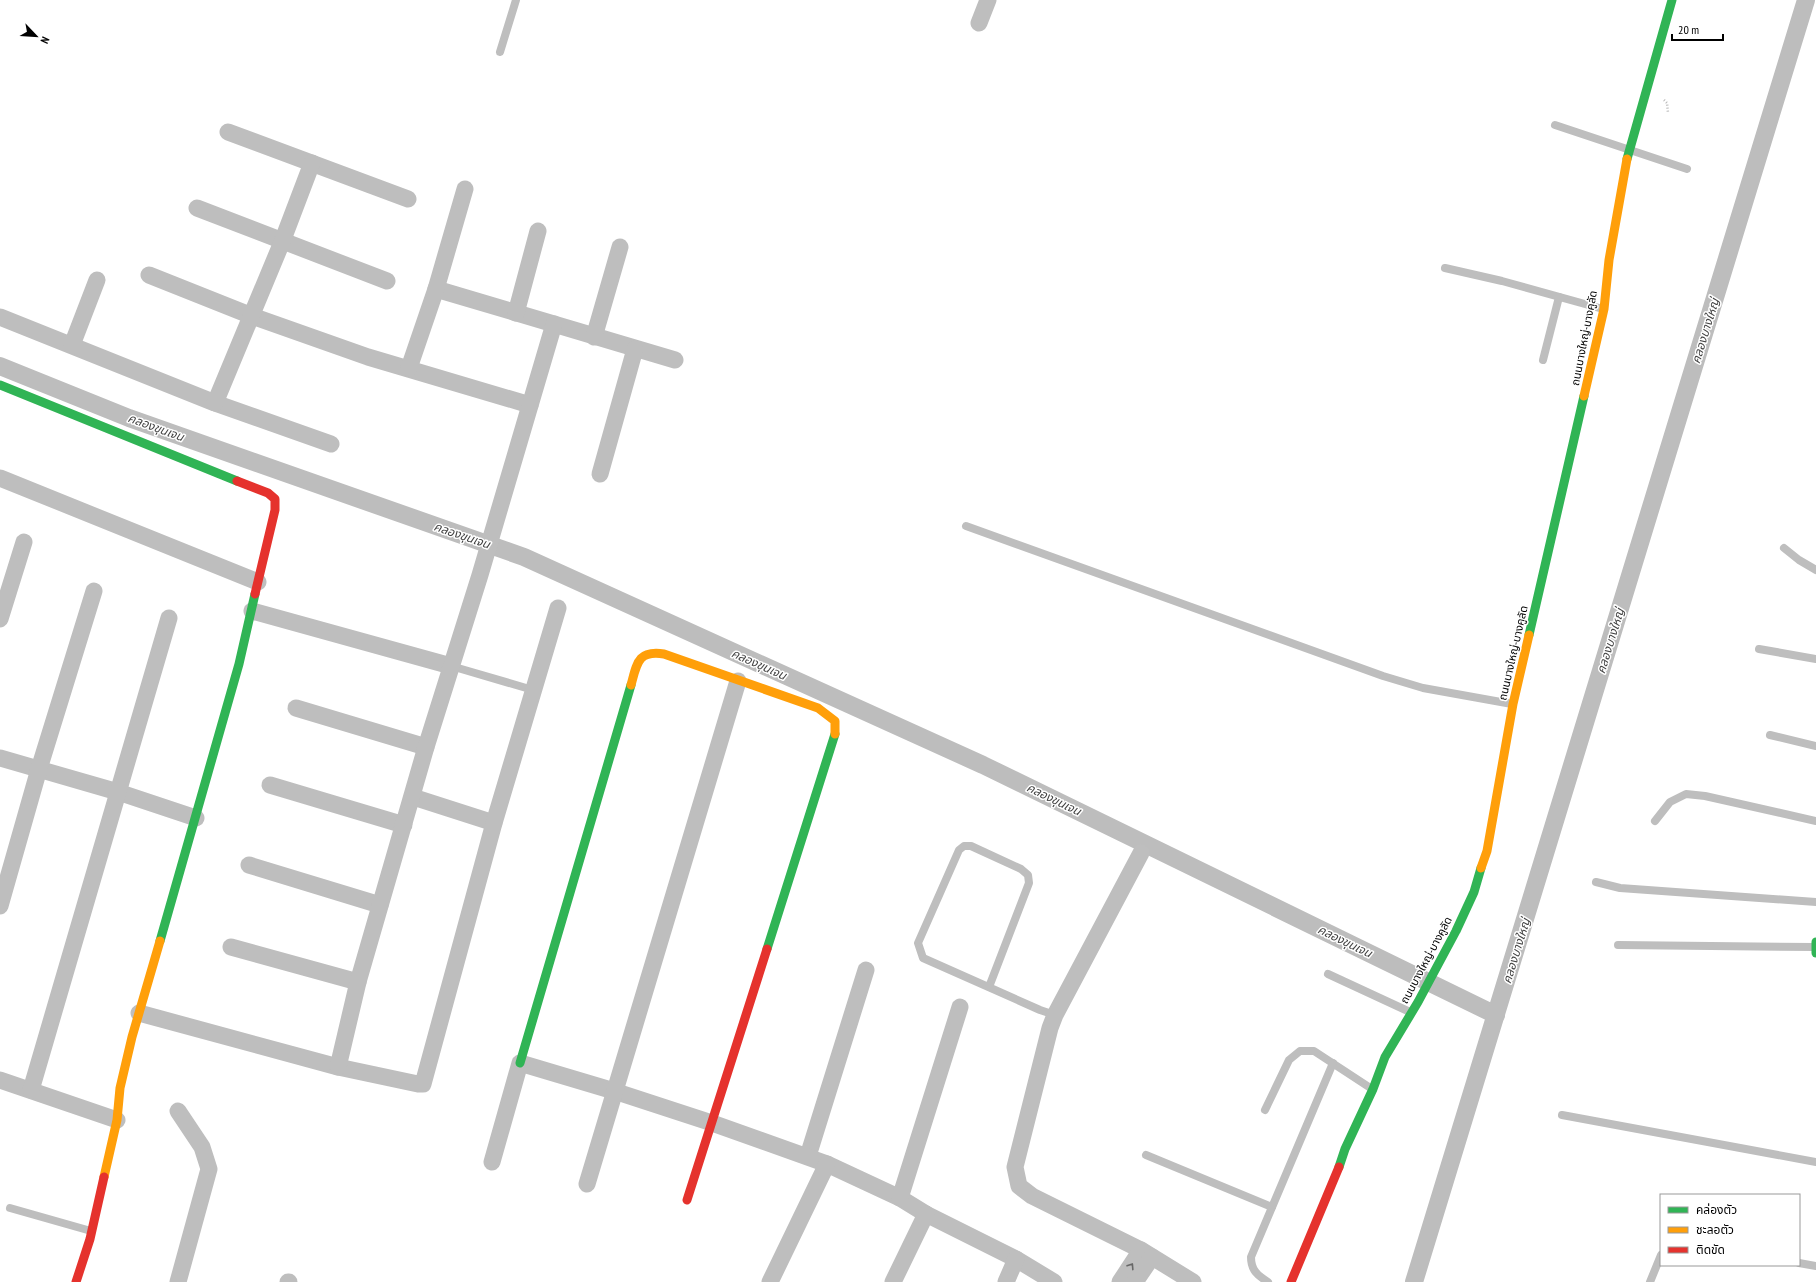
<svg xmlns="http://www.w3.org/2000/svg" width="1816" height="1282" font-family="'PT Sans Narrow','Noto Sans Thai',sans-serif">
  <rect width="100%" height="100%" fill="#fff"/>
  <g fill="none" stroke-linecap="round" stroke-linejoin="round">
    <!-- canal -->
    <g stroke="#bdbdbd" stroke-width="18">
      <path d="M0,366L129,418L524,557L983,765L1496,1015"/>
      <path d="M1414,1282L1806,0"/>
    </g>
    <!-- path -->
    <path stroke="#b9b9b9" stroke-width="2.5" stroke-dasharray="1 2" stroke-linecap="butt" d="M1664,100L1667,103L1668,113"/>
    <!-- lane -->
    <g stroke="#bebebe" stroke-width="8">
      <path d="M500,52L516,0"/>
      <path d="M1555,125L1687,169"/>
      <path d="M1445,268L1502,281L1603,309"/>
      <path d="M1543,360L1559,297"/>
      <path d="M966,526L1383,676L1423,688L1512,704"/>
      <path d="M1784,548L1799,560L1816,570"/>
      <path d="M1759,649L1816,659"/>
      <path d="M451,666L533,690"/>
      <path d="M1770,735L1816,746"/>
      <path d="M1655,821L1670,802L1686,794L1705,796L1816,821"/>
      <path d="M1596,882L1620,888L1816,902"/>
      <path d="M1618,945L1814,947"/>
      <path d="M1328,974L1410,1012"/>
      <path d="M989,987L1029,883L1028,875L1021,869L971,846H964L959,850L918,943L923,958L1040,1010L1055,1015"/>
      <path d="M1265,1110L1289,1060L1300,1051H1314L1372,1089"/>
      <path d="M1562,1115L1816,1162"/>
      <path d="M1146,1155L1272,1207"/>
      <path d="M10,1208L91,1231"/>
      <path d="M1799,1263L1816,1266"/>
      <path d="M1268,1282C1257,1275 1251,1270 1251,1257L1333,1063"/>
      <path d="M1650,1282L1661,1255"/>
    </g>
    <!-- street -->
    <g stroke="#bebebe" stroke-width="17">
      <path d="M979,23L988,0"/>
      <path d="M228,132L408,199"/>
      <path d="M197,208L387,281"/>
      <path d="M149,275L252,316L368,357L530,405"/>
      <path d="M436,289L675,360"/>
      <path d="M516,313L538,231"/>
      <path d="M0,317L215,403L331,444"/>
      <path d="M594,337L620,247"/>
      <path d="M72,345L97,280"/>
      <path d="M409,368L436,289L465,189"/>
      <path d="M215,403L282,242L312,163"/>
      <path d="M600,474L635,349"/>
      <path d="M0,478L258,582"/>
      <path d="M252,611L451,666"/>
      <path d="M0,619L24,542"/>
      <path d="M296,708L426,747"/>
      <path d="M0,758L118,792L196,818"/>
      <path d="M270,785L404,825"/>
      <path d="M413,797L494,823"/>
      <path d="M1141,853L1055,1015L1050,1028L1015,1167L1019,1186L1032,1196L1141,1250L1193,1282"/>
      <path d="M249,865L380,905"/>
      <path d="M0,906L39,769L94,591"/>
      <path d="M231,947L358,982"/>
      <path d="M139,1013L338,1067L418,1084H423L494,823L558,608"/>
      <path d="M338,1067L358,982L426,747L480,575L554,324"/>
      <path d="M0,1080L117,1120"/>
      <path d="M31,1090L169,618"/>
      <path d="M178,1111L202,1147L209,1169L178,1282"/>
      <path d="M808,1156L866,970"/>
      <path d="M492,1162L520,1063L614,1091L712,1123L827,1164L900,1198L926,1214L1016,1259L1054,1282"/>
      <path d="M587,1184L738,681"/>
      <path d="M900,1198L960,1007"/>
      <path d="M288,1282H289"/>
      <path d="M770,1282L827,1164"/>
      <path d="M893,1282L926,1214"/>
      <path d="M1006,1282L1016,1259"/>
      <path d="M1120,1282L1141,1250"/>
      <path d="M1135,1282L1152,1257"/>
    </g>
    <!-- fast -->
    <g stroke="#30b455" stroke-width="9">
      <path d="M1627,159L1672,0"/>
      <path d="M0,385L237,481"/>
      <path d="M1529,635L1584,396"/>
      <path d="M160,941L239,664L255,594"/>
      <path d="M1816,942V953"/>
      <path d="M767,949L835,734"/>
      <path d="M520,1063L631,685"/>
      <path d="M1339,1167L1345,1149L1373,1089L1385,1057L1418,1002L1456,931L1474,892L1481,868"/>
    </g>
    <!-- slow -->
    <g stroke="#ff9f0a" stroke-width="9">
      <path d="M1584,396L1604,309L1609,260L1627,159"/>
      <path d="M631,685C637,663 638,650 664,654L818,708L835,721V734"/>
      <path d="M1481,868L1487,851L1513,704L1529,635"/>
      <path d="M104,1177L117,1120L120,1088L132,1037L160,941"/>
    </g>
    <!-- jam -->
    <g stroke="#e5322d" stroke-width="9">
      <path d="M237,481L268,493L275,499V510L255,594"/>
      <path d="M687,1200L767,949"/>
      <path d="M76,1282L90,1239L104,1177"/>
      <path d="M1291,1282L1339,1167"/>
    </g>
  </g>
  <!-- one-way arrows -->
  <defs><path id="oneway-chevron" d="M-2-3.5L2.5 0L-2 3.5" fill="none" stroke-width="1.6" stroke-linecap="round" stroke-linejoin="round"/></defs>
  <use stroke="#686868" href="#oneway-chevron" transform="translate(1131 1266) rotate(-57)"/>
  <g text-anchor="middle" dominant-baseline="central" stroke-width="3" stroke-linejoin="round" paint-order="stroke">
    <!-- street labels -->
    <g font-size="11" fill="#000" stroke="#fff">
      <text transform="translate(1584 338) rotate(-79)">ถนนบางใหญ่-บางคูลัด</text>
      <text transform="translate(1513 653) rotate(-77)">ถนนบางใหญ่-บางคูลัด</text>
      <text transform="translate(1426 960) rotate(-62)">ถนนบางใหญ่-บางคูลัด</text>
    </g>
    <!-- water labels -->
    <g font-size="12" font-style="italic" fill="#424242" stroke="#fff">
      <text transform="translate(1705 331) rotate(-73)">คลองบางใหญ่</text>
      <text transform="translate(156 427) rotate(20)">คลองขุนเจน</text>
      <text transform="translate(462 535) rotate(19)">คลองขุนเจน</text>
      <text transform="translate(1610 641) rotate(-73)">คลองบางใหญ่</text>
      <text transform="translate(759 664) rotate(24)">คลองขุนเจน</text>
      <text transform="translate(1054 799) rotate(26)">คลองขุนเจน</text>
      <text transform="translate(1345 941) rotate(26)">คลองขุนเจน</text>
      <text transform="translate(1516 951) rotate(-73)">คลองบางใหญ่</text>
    </g>
  </g>
  <!-- legend -->
  <rect x="1660" y="1194" width="140" height="72" fill="#ffffff" stroke="#999999"/>
  <rect x="1668" y="1207" width="20" height="6" fill="#30b455" stroke="#999999"/>
  <text x="1696" y="1214" font-size="12" fill="#000000">คล่องตัว</text>
  <rect x="1668" y="1227" width="20" height="6" fill="#ff9f0a" stroke="#999999"/>
  <text x="1696" y="1234" font-size="12" fill="#000000">ชะลอตัว</text>
  <rect x="1668" y="1247" width="20" height="6" fill="#e5322d" stroke="#999999"/>
  <text x="1696" y="1254" font-size="12" fill="#000000">ติดขัด</text>
  <!-- north arrow -->
  <g transform="translate(36 36) rotate(115)" stroke="#ffffff" stroke-width="3" paint-order="stroke">
  <path d="M0-3L7 15L0 10L-7 15Z" fill="#000000"/>
  <text y="-6" font-size="11" font-weight="bold" text-anchor="middle" fill="#000000">N</text>
  </g>
  <!-- scale -->
  <path d="M1672 34v6h51v-6" fill="none" stroke="#000000" stroke-width="2"/>
  <text x="1678" y="34" font-size="12" fill="#000000" stroke="#ffffff" stroke-width="3" paint-order="stroke">20 m</text>
</svg>
